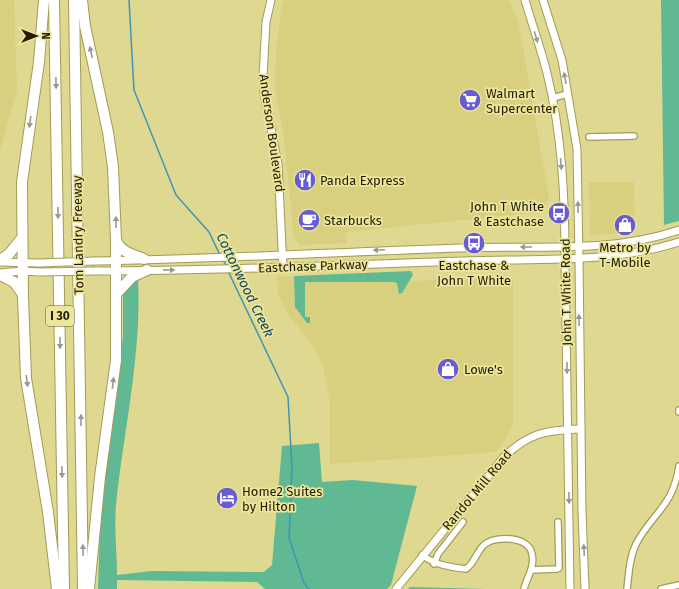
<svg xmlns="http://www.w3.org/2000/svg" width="679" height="589" font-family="'Fira Sans',sans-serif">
  <rect width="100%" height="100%" fill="#dfd890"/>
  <!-- built -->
  <g fill="#d8cf7f">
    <path d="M0,0H14L17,91L0,150Z"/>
    <path d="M284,0H509L518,20L549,198L542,212L345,232L347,243L299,245L294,237L284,138L275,87L276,50L281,10Z"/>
    <path d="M589,182H634L635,228L627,233L590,235Z"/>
    <path d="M277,276L400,281L513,279V426L497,452L330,464V401L323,366L312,344L290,317L278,295Z"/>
  </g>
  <!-- green -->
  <g fill="#60b992">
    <path d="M661,0H679V221L664,225Z"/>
    <path d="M411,271L413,275L402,293L399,294L397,283L394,282H305V317H310V323H307L295,307L294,276Z"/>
    <path d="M138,277C142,353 124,429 116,505C114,528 117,552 117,575L152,571L264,572L272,565L282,446L319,443L322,482L353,480L417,486L391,585L387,589H265L257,582L117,580V589H98L101,493L123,337V293Z"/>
    <path d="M410,587L486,589H408Z"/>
  </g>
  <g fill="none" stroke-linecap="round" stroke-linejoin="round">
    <!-- stream -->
    <g stroke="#3c97b5" stroke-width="1.5">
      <path d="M129,0L134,90L176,195L209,232L220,255"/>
      <path d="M223,260L227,267"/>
      <path d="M228,271L288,397L292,468L289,538L304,583L309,589"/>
    </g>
    <!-- minor casing -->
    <g stroke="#a39c56" stroke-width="8">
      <g id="minor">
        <path d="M552,98L568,94"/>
        <path d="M589,137L634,136"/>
        <path d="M679,410V412"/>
        <path d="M422,555C436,565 449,567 466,569C474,564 477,551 484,545C495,535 529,536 532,554C535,567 527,577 524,589"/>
        <path d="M434,564L438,554L463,522"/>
        <path d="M531,570L557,569L559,568L558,522"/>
        <path d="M627,589C629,574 629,558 636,544C653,512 673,507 679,466"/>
        <path d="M661,589L679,585"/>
      </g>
    </g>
    <!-- tertiary casing -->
    <g stroke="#a39c56" stroke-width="9">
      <g id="tertiary">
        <path d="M271,0L266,22L263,76L264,93L278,164L283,268"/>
        <path d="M565,259L570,589"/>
        <path d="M579,259L582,512L585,589"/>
        <path d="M396,589L503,458C528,433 546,430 581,429"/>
      </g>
    </g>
    <!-- secondary casing -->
    <g stroke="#a39c56" stroke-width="9">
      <g id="secondary">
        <path d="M525,0C532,24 541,49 547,73C562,134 565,197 565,259"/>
        <path d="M543,0L562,60L577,149L579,259"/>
        <path d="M95,261C217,259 339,252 460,248C533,245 609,254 679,230"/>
        <path d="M0,262L39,263"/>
        <path d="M95,271C218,271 340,265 463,261C535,258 609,264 679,242"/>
        <path d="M0,273L22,271L40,272"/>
      </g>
    </g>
    <!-- motorway casing -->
    <g stroke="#a39c56" stroke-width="12">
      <g id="motorway">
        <path d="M44,0L39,62L22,182L23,297L26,378L48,512L57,589"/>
        <path d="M54,0L64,589"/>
        <path d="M74,0L83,589"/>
        <path d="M82,0L85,26L108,132L113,167L116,240V360L100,477L89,589"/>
        <path d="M116,240C121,253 133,254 144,259"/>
        <path d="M0,260L9,254L22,238"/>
        <path d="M0,275L14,282L22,293"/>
        <path d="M116,294L132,277L147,270"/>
      </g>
    </g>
    <!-- minor -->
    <use href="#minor" stroke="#fff" stroke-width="5.5"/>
    <!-- tertiary -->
    <use href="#tertiary" stroke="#fff" stroke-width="7"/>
    <!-- secondary -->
    <use href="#secondary" stroke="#fff" stroke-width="7"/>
    <!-- motorway -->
    <use href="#motorway" stroke="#fff" stroke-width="10"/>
    <!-- secondary-bridge casing -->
    <g stroke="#a39c56" stroke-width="9" stroke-linecap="butt">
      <g id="secondary-bridge">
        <path d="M39,263L95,261"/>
        <path d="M40,272L95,271"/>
      </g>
    </g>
    <!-- secondary-bridge -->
    <use href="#secondary-bridge" stroke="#fff" stroke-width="7"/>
  </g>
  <!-- one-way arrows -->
  <defs><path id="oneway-solid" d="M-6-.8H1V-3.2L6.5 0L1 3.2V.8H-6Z"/></defs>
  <g fill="#9b998d">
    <use href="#oneway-solid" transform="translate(536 37) rotate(73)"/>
    <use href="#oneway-solid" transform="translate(91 52) rotate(-102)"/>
    <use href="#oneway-solid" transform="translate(565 78) rotate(-101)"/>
    <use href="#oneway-solid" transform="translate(56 83) rotate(89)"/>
    <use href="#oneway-solid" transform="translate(30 122) rotate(98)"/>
    <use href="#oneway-solid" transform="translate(561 164) rotate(85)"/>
    <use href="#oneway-solid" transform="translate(578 207) rotate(-91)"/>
    <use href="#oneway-solid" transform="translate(58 213) rotate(89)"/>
    <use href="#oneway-solid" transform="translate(116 222) rotate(-91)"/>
    <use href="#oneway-solid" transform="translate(526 247) rotate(180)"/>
    <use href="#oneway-solid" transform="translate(379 250) rotate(178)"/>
    <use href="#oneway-solid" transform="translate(169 270) rotate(1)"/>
    <use href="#oneway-solid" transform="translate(579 320) rotate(-91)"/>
    <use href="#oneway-solid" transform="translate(60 343) rotate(89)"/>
    <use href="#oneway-solid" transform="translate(567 368) rotate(90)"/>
    <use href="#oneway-solid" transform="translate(27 381) rotate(82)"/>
    <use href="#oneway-solid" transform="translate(113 383) rotate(-83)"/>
    <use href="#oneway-solid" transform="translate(81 420) rotate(-90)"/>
    <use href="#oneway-solid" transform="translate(62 472) rotate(89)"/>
    <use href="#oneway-solid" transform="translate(569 498) rotate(89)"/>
    <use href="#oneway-solid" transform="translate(83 550) rotate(-91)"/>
    <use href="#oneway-solid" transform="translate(584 550) rotate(-93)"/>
  </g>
  <!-- icons -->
  <defs>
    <g id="supermarket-disc" transform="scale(1.15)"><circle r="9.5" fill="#685cd6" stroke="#ece59c"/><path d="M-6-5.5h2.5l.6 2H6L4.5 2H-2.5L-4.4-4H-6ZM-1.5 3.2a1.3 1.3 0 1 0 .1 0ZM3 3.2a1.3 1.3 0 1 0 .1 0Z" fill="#fff"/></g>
    <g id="restaurant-disc" transform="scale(1.15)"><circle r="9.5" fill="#685cd6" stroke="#ece59c"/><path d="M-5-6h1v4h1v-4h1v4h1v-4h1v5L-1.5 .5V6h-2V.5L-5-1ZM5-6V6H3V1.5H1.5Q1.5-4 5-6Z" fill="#fff"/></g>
    <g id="bus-disc" transform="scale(1.15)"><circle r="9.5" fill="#685cd6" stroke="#ece59c"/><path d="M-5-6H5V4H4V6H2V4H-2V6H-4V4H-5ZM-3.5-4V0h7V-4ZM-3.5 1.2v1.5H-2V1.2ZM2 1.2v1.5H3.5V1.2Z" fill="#fff"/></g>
    <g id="cafe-disc" transform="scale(1.15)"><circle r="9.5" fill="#685cd6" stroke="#ece59c"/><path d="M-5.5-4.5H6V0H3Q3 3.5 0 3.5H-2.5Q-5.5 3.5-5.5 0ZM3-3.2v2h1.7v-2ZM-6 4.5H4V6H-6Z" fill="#fff"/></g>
    <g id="shop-disc" transform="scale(1.15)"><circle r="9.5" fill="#685cd6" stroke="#ece59c"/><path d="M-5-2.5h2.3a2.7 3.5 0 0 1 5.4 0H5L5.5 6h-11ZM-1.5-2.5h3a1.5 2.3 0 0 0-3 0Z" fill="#fff"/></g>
    <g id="hotel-disc" transform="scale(1.15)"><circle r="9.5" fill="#685cd6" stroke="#ece59c"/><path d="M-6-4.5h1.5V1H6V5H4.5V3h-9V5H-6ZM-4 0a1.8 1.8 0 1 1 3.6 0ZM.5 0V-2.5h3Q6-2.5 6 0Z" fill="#fff"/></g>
  </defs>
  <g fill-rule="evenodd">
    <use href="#supermarket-disc" x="470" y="100"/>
    <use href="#restaurant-disc" x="305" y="180"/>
    <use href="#bus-disc" x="559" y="213"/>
    <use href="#cafe-disc" x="309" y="220"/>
    <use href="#shop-disc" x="625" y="225"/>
    <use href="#bus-disc" x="474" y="243"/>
    <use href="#shop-disc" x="448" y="369"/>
    <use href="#hotel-disc" x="227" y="498"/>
  </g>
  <g text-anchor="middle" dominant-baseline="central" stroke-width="3.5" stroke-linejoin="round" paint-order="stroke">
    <!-- shield labels -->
    <rect fill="#ece59c" stroke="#5d5830" stroke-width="1" x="46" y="306" width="28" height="20" rx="3"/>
    <g font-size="12" font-weight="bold" fill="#201c01">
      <text x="60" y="316">I 30</text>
    </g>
    <!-- poi labels -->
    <g font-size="13" fill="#201c01" stroke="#ece59c" text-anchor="start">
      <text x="486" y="93">Walmart<tspan x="486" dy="15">Supercenter</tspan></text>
      <text x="320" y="180">Panda Express</text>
      <text x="544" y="206" text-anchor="end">John T White<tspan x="544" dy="15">&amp; Eastchase</tspan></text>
      <text x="324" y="220">Starbucks</text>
      <text x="625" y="247" text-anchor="middle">Metro by<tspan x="625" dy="15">T-Mobile</tspan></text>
      <text x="474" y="265" text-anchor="middle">Eastchase &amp;<tspan x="474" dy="15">John T White</tspan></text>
      <text x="464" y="369">Lowe's</text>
      <text x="242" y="491">Home2 Suites<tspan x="242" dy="15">by Hilton</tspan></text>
    </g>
    <!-- street labels -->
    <g font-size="13" fill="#201c01" stroke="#ece59c">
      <text transform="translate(272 133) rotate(82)">Anderson Boulevard</text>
      <text transform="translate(78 235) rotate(-91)">Tom Landry Freeway</text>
      <text transform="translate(313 266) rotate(-2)">Eastchase Parkway</text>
      <text transform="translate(566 292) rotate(-91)">John T White Road</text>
      <text transform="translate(477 490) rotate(-50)">Randol Mill Road</text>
    </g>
    <!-- water labels -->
    <g font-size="14" font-style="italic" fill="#144859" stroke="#ece59c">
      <text transform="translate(245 285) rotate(64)">Cottonwood Creek</text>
    </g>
  </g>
  <!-- north arrow -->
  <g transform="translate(36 36) rotate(90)" stroke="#ece59c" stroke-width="3" paint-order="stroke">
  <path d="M0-3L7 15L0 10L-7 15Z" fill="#201c01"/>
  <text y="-6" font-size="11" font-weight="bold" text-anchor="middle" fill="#201c01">N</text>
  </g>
</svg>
